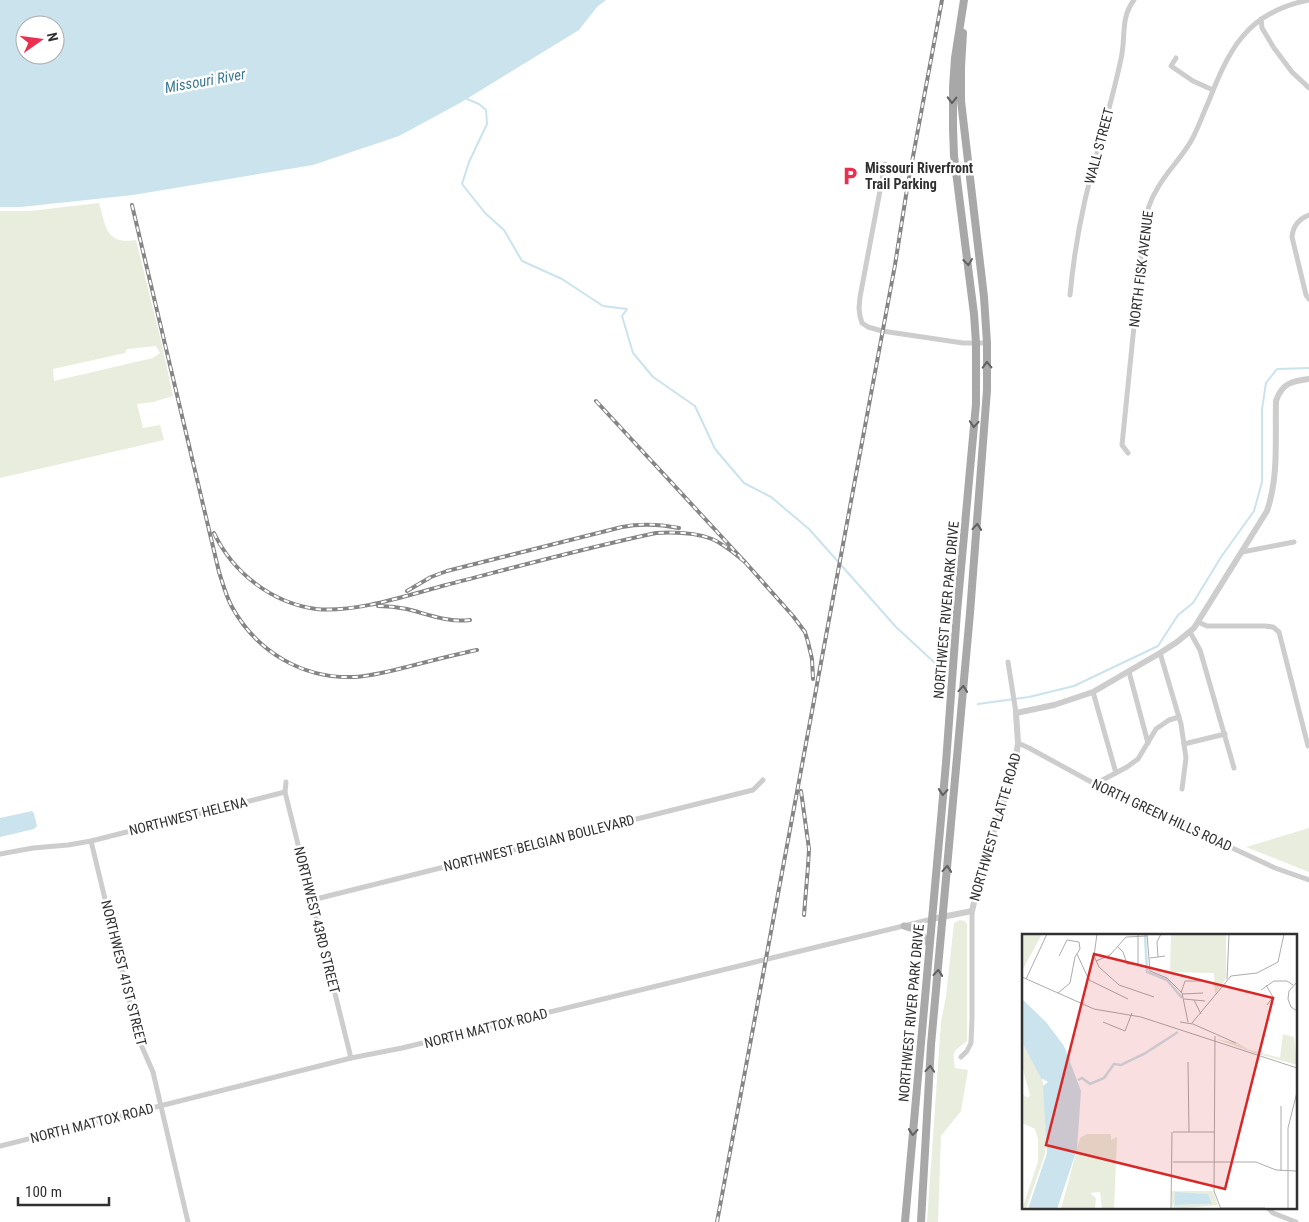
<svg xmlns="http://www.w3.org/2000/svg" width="1309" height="1222" font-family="'Roboto Condensed',sans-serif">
  <rect width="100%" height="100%" fill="#fff"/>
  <!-- green -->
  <g fill="#e8edde" fill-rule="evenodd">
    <path d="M99,203C106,227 106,245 136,240L162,345L173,396L153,402L137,404L143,428L160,425L164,440L0,478V211H30ZM156,346L160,353L153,358L54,381L53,369L125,353L127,349Z"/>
    <path d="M1309,828V872L1246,847Z"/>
    <path d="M960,920L965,921L967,924V1041C953,1052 952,1050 955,1068L968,1070L961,1111L941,1136L938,1222H927L941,1022L946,996L954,923Z"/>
  </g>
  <!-- water -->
  <g fill="#cae3ed" fill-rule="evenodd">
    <path d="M0,0H606L597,7L579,30L460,103L399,136L313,165L133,195L21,207H0ZM25,25H55V55H25Z"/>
    <path d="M32,811L34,814L37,826L34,829L0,837V818Z"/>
  </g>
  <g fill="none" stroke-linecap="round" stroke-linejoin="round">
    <!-- stream -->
    <g stroke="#cae3ed" stroke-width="2">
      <path d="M467,99L479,104L486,110L487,124L469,162L462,184L485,213L504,230L522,261L562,279L603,306L627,309L622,316L633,353L653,377L695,406L715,449L744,483L771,497L809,529L896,627L936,664"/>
      <path d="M978,704L1029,697L1074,686L1158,646L1178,615L1193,603L1221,557L1254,511L1262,482V409L1266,383L1277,369L1309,368"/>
    </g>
    <!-- minor -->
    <g stroke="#cdcdcd" stroke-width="5">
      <path d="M1261,19L1262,28L1274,48L1292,72L1309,88"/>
      <path d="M1176,58L1171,66L1193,81L1213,90"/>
      <path d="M885,164L860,297L859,308L860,316L862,323L868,327L882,331L963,343H987"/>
      <path d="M1309,215C1298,219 1293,226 1292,237L1306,295L1309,299"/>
      <path d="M1070,295C1073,263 1078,231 1085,200C1096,153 1111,106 1121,59C1126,38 1120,18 1134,0"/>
      <path d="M1128,453L1122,445L1144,227C1146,214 1149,202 1156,191C1165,173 1181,159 1191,141C1198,129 1202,116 1208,103C1229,49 1247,12 1309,0"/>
      <path d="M1242,552L1294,542"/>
      <path d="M1198,622L1207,626H1265L1273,627L1279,632L1308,746"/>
      <path d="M1190,632L1200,650L1234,768"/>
      <path d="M1160,653L1181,724L1186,758L1182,789"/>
      <path d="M1008,662L1016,713"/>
      <path d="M1129,672L1148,743"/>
      <path d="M1093,692L1116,773"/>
      <path d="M1018,743L1029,748L1095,784L1275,868L1309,880"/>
      <path d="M1184,744L1225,734"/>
      <path d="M286,782L285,792L351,1058"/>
      <path d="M1095,784L1127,767L1138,759L1156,729L1169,720L1179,717"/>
      <path d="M91,841L139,1040L153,1072L188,1222"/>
      <path d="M0,854L33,848L68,845L91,841L285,792"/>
      <path d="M312,900L753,790L763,780"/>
      <path d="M961,1057L967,1051L971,1043L972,1019V911"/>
      <path d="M0,1146L351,1058L402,1048L932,919"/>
      <path d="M1268,1208L1273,1213L1296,1222"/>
    </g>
    <!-- tertiary -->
    <path stroke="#cdcdcd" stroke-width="6" d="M932,919L972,911L984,860L1014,772L1018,743L1016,713L1054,705L1093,692L1160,653L1177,642L1194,628L1267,511C1279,476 1275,438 1276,401C1282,383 1292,381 1309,379"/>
    <!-- secondary -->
    <path stroke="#bababa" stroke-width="7" d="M904,926C915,928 923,935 929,944"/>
    <!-- primary -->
    <g stroke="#a8a8a8" stroke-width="8">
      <path d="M905,1222L946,763L957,612L976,404V343L974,314L954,156L953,128V87L955,58L964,0"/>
      <path d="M921,1222L931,1045L970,613L987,390V343L984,297L961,101V67L963,33"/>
    </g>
    <!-- rail casing -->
    <g stroke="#858585" stroke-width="4">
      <g id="rail">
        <path d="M132,205L219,572C223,584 226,596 232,607C257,652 303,679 354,677C372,676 390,671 407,667C430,661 453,655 477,650"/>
        <path d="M596,401L745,562L793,616L805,632L808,642L812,659L813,679"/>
        <path d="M214,533C233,573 272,603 316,609C356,613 408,595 446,585C516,567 585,548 656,533C674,532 694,532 712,539C724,544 735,554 745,562"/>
        <path d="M407,591L431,577L447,571L622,527C642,523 659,524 679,528"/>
        <path d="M378,606C388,606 397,607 407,609C427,614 449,623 470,620"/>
        <path d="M801,791L809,849L808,866L804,915"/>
        <path d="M717,1222L895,265L907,189L942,0"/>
      </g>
    </g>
    <!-- rail -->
    <use href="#rail" stroke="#fff" stroke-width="2" stroke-dasharray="5.5" stroke-linecap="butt"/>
  </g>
  <!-- one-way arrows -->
  <defs><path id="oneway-chevron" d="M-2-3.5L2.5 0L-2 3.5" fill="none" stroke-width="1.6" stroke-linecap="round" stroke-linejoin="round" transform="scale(1.25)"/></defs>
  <g stroke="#606060">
    <use href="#oneway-chevron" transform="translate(952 100) rotate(91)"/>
    <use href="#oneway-chevron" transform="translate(968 262) rotate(83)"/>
    <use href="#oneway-chevron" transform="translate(987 365) rotate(-91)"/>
    <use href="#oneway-chevron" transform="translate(974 424) rotate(94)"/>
    <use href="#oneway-chevron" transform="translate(977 527) rotate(-85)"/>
    <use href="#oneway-chevron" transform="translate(963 689) rotate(-85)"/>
    <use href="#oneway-chevron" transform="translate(943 792) rotate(95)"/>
    <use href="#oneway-chevron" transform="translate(947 869) rotate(-85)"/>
    <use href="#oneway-chevron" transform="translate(938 973) rotate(-85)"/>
    <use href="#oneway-chevron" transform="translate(930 1069) rotate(-86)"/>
    <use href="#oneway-chevron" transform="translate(913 1132) rotate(95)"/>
  </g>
  <!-- icons -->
  <defs>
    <g id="parking-bare" transform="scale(1.5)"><path d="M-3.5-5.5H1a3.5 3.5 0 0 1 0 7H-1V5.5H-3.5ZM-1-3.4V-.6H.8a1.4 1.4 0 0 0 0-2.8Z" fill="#ea2f50" stroke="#fff" stroke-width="2.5" paint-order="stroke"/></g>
  </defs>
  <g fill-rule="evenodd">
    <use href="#parking-bare" x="850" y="176"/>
  </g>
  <g text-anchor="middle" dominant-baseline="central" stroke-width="5" stroke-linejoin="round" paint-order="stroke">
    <!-- street labels -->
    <g font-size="14" fill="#303030" stroke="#fff">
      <text transform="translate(1099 146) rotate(-75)">WALL STREET</text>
      <text transform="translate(1141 269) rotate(-83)">NORTH FISK AVENUE</text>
      <text transform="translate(946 610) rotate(-85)">NORTHWEST RIVER PARK DRIVE</text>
      <text transform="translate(1162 815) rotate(25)">NORTH GREEN HILLS ROAD</text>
      <text transform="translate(188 816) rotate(-14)">NORTHWEST HELENA</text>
      <text transform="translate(995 827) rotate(-74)">NORTHWEST PLATTE ROAD</text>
      <text transform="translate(539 843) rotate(-14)">NORTHWEST BELGIAN BOULEVARD</text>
      <text transform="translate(317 920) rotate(76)">NORTHWEST 43RD STREET</text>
      <text transform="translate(124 973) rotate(76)">NORTHWEST 41ST STREET</text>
      <text transform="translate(911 1013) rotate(-85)">NORTHWEST RIVER PARK DRIVE</text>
      <text transform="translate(486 1028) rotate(-14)">NORTH MATTOX ROAD</text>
      <text transform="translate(92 1123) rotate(-14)">NORTH MATTOX ROAD</text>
    </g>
    <!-- poi labels -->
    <g font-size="14" font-weight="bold" fill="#303030" stroke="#fff" text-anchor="start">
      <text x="865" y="168">Missouri Riverfront<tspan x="865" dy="16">Trail Parking</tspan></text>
    </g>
    <!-- water labels -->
    <g font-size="15" font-style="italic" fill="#3b7b95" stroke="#fff">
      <text transform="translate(205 81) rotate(-10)">Missouri River</text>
    </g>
  </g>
  <!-- overview -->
  <g transform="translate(1022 934)">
    <rect width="275" height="275" fill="#fff"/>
    <path d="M0,0H20L0,37ZM149,0H204V45L193,60L192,39L148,38ZM261,100L272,103L275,131L233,119L194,105L216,109L225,115L258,124ZM0,105L20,142L27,192L23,220L4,275H0L16,228V205L13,195L0,189V160L6,164L8,161L0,132ZM65,200H89V206L95,203L92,275H80L78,258L68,259L74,264L73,275H39L58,204ZM150,257H191L196,271L153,275L154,271L190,270L186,260L155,259L150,275Z" fill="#e8edde"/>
    <path d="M0,65L24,88L42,112L59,157L55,215L35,275H6L25,219L21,152L26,148L19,144L0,108ZM153,258L186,260L190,270L154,271L152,275Z" fill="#cae3ed"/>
    <path fill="none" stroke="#cae3ed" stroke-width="2.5" d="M123,0L125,38L145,46L160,64M56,146L60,144L68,150L82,144L92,130L99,131L122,120L156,98"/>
    <path fill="none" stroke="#acacac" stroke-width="1" d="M75,0L72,22L77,33L97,51L132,63M125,0L128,37L145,44L160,59L166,88M95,12L101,18L105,30H116V0M55,20L67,46L106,65M136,23L135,8L139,0M128,24L143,22M74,27L88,21L104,3L125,2M0,43L72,75L119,83L275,134M4,45L25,0M205,45L207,0M275,48L267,57L266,65L269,73L275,77M244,51L251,63L245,71M239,56L252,47H265L271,51M36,59L48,49L53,23L58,15L57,8L45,6L37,22M159,59L163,47H181M160,60L181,59M162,65L183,67M172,66L179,80M81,88L103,97L110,79M158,88L171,90L214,109M170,89L209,42L235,39L256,28L262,0M193,102L192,257L199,275M166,128L167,198M151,198H192M151,228H234L254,236L275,237M259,237V172M199,274H243M149,275L150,198M266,275V194L275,158"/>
    <path fill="#d62828" fill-opacity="0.15" stroke="#d62828" stroke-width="2.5" d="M72,20L251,64L203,255L24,211Z"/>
    <rect width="275" height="275" fill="none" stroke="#303030" stroke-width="2.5"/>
  </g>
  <!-- north arrow -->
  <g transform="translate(40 40) rotate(76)"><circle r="24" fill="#ffffff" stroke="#acacac"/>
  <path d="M0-4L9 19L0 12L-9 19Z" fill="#ea2f50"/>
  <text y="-8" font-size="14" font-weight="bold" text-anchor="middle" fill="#303030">N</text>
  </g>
  <!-- scale -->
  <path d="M18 1197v8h91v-8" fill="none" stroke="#303030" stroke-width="2.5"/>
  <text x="25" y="1197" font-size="15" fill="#303030" stroke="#ffffff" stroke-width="4" paint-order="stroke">100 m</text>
</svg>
